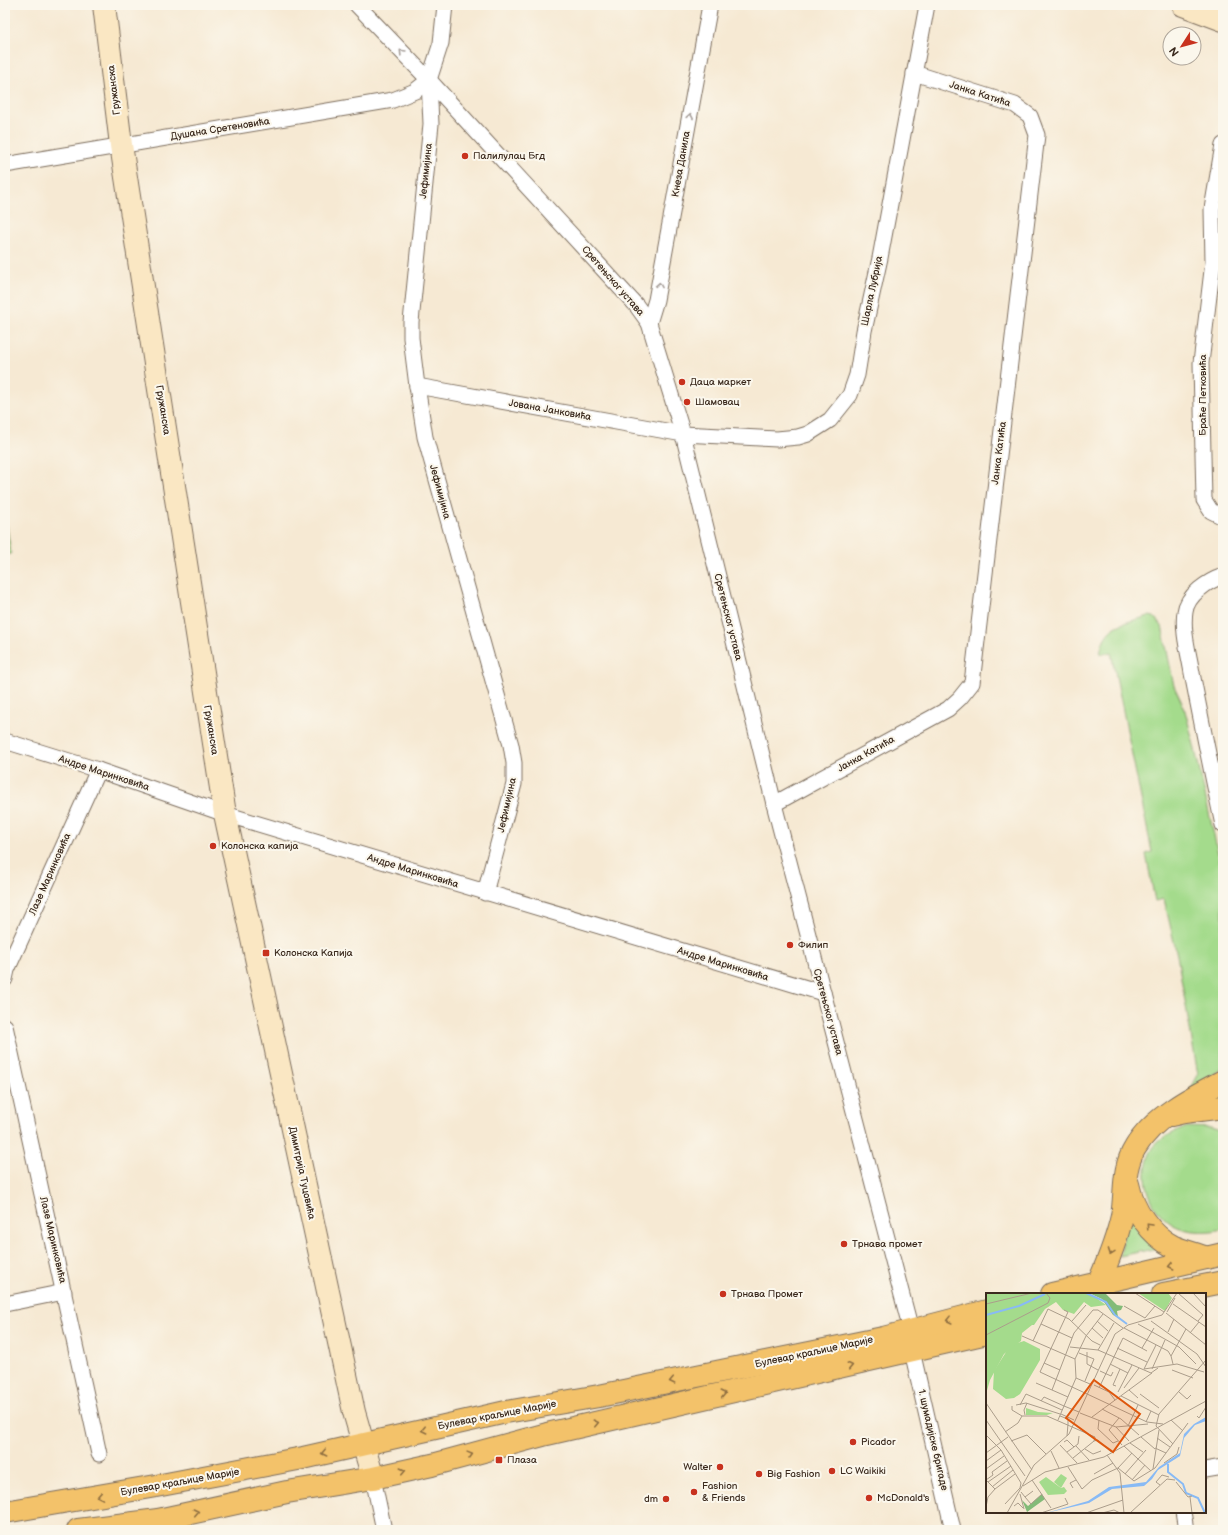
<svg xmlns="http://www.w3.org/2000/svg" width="1228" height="1535" font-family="'Balsamiq Sans',sans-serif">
  <rect width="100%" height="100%" fill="#fbf7ec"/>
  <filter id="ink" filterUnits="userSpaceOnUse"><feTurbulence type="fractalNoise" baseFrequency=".025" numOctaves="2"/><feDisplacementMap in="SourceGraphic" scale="8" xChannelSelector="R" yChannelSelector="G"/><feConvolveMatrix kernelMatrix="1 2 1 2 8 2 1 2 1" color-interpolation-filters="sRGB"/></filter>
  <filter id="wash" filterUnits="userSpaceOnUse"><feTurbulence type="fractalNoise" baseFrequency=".012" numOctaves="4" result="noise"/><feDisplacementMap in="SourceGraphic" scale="16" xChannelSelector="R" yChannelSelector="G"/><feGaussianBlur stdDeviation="0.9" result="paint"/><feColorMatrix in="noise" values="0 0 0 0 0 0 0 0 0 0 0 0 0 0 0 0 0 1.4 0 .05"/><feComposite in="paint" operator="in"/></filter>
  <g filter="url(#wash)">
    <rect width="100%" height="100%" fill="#f6e9d3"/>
    <!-- green -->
    <g fill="#a4db8c" stroke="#708255">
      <path d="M5,514L11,554L5,555Z"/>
      <path d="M1149,616L1154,617L1162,626L1174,686L1184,707L1194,745L1223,876V1067L1204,1082L1190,1090L1198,1075L1177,955L1164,899L1155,901L1146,854L1152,852L1111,652L1100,655C1104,623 1123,624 1149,616Z"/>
      <path d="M1187,1127L1211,1128L1223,1132V1229C1207,1233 1183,1233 1169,1222C1148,1207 1138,1171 1153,1148C1161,1137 1175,1132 1187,1127Z"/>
      <path d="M1128,1212L1158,1248L1120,1256Z"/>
    </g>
  </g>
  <g filter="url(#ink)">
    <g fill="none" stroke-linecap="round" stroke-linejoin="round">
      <!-- street casing -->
      <g stroke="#7c6d5d" stroke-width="17">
        <g id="street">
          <path d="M357,5L429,80L636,305L649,323L683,434L774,804L911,1330"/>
          <path d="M445,5L441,43L429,80L431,124L411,322V338L417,386L425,437L511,745L514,763V784L485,893"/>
          <path d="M1223,145L1212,209L1213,262L1201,363L1204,500L1211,511L1223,517"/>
          <path d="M5,165L393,100L415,91L429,80"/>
          <path d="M649,323L656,300L710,5"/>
          <path d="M417,386L683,434L777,439L798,437L808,434L830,420L850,395L857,375L864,331L880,258L927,5"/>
          <path d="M1223,576C1208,581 1187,595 1185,612C1182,631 1189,654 1192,673C1202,724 1212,774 1223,825"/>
          <path d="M5,741L98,770L225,814L823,993"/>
          <path d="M774,804L948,709L960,698L972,683L1037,135L1030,116L1015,105L914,73"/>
          <path d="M5,979L7,970L98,770"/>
          <path d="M5,1026L99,1454"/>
          <path d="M5,1304L64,1292"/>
          <path d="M912,1351L953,1530"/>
          <path d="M1205,1470L1223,1467"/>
          <path d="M373,1478L384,1530"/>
          <path d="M1183,1512L1186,1530"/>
        </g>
      </g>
      <!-- secondary casing -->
      <g stroke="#7c6d5d" stroke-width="24">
        <g id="secondary">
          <path d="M104,5L121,145L225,814L354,1412L373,1478"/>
          <path d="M1183,5L1223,20"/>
        </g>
      </g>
      <!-- primary casing -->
      <g stroke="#7c6d5d" stroke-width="24">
        <g id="primary">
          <path d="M1171,1115L1184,1112L1223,1107"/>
          <path d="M1128,1184C1133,1209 1150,1235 1174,1247C1184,1251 1196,1254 1207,1258"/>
          <path d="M1099,1282C1108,1261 1117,1239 1122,1216C1126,1193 1122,1169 1135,1148C1153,1117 1192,1097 1223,1081"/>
          <path d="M1052,1294L1223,1254"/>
          <path d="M1163,1294L1223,1282"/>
          <path d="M5,1512L156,1486L303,1458L506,1412L599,1396L883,1338L987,1311"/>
          <path d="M78,1530L158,1520L287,1492L373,1478L432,1465L547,1434L987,1333"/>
        </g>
      </g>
      <!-- street -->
      <use href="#street" stroke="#fff" stroke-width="15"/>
      <!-- secondary -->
      <use href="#secondary" stroke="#fae7c3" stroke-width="22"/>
      <!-- primary -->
      <use href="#primary" stroke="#f3c26a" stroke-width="22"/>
    </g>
    <!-- one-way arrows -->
    <defs><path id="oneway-chevron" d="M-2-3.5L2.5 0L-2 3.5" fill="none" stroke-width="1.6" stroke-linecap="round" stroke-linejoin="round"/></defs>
    <g stroke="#a79f9a">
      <use href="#oneway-chevron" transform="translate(402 52) rotate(-134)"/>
      <use href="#oneway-chevron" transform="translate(690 116) rotate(-80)"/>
      <use href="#oneway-chevron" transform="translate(659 285) rotate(-80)"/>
    </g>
    <g stroke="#8e6e40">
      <use href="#oneway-chevron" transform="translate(1149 1226) rotate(-133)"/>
      <use href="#oneway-chevron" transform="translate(1111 1252) rotate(110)"/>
      <use href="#oneway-chevron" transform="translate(1171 1266) rotate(167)"/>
      <use href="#oneway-chevron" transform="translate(949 1320) rotate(166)"/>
      <use href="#oneway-chevron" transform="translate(850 1366) rotate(-13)"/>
      <use href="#oneway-chevron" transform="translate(672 1381) rotate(168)"/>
      <use href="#oneway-chevron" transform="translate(723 1394) rotate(-13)"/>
      <use href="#oneway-chevron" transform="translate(596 1423) rotate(-13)"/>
      <use href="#oneway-chevron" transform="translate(424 1430) rotate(167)"/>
      <use href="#oneway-chevron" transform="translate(324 1453) rotate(167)"/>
      <use href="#oneway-chevron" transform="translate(470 1455) rotate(-15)"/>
      <use href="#oneway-chevron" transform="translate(403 1471) rotate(-13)"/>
      <use href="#oneway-chevron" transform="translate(100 1496) rotate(170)"/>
      <use href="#oneway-chevron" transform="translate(196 1512) rotate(-12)"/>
    </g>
  </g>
  <!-- markers -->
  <g fill="#c8321e" stroke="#fbf7ec" stroke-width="1.5">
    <circle cx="465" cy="156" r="4"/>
    <circle cx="682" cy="382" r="4"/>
    <circle cx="687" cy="402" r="4"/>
    <circle cx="213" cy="846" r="4"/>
    <circle cx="790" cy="945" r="4"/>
    <rect x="262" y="949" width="8" height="8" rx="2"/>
    <circle cx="844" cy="1244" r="4"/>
    <circle cx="723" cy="1294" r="4"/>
    <circle cx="853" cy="1442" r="4"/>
    <rect x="495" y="1456" width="8" height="8" rx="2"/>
    <circle cx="720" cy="1467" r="4"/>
    <circle cx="832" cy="1471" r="4"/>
    <circle cx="759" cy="1474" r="4"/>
    <circle cx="694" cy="1492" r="4"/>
    <circle cx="869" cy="1498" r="4"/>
    <circle cx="666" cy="1499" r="4"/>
  </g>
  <g text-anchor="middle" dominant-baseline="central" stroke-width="4" stroke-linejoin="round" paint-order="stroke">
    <!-- street labels -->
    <g font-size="10" fill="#3b2a1e" stroke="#fbf7ec">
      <text transform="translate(114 90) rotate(-97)">Гружанска</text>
      <text transform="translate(980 94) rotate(18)">Јанка Катића</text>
      <text transform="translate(220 129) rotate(-9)">Душана Сретеновића</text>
      <text transform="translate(681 164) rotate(-80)">Кнеза Данила</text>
      <text transform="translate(426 171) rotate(-84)">Јефимијина</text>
      <text transform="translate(613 281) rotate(49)">Сретењског устава</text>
      <text transform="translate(872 291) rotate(-78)">Шарла Лубрија</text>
      <text transform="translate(1203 395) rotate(-90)">Браће Петковића</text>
      <text transform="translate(163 410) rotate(81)">Гружанска</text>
      <text transform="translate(550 410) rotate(10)">Јована Јанковића</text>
      <text transform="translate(999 453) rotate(-83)">Јанка Катића</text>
      <text transform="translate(440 492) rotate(75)">Јефимијина</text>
      <text transform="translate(728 617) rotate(76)">Сретењског устава</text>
      <text transform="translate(211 730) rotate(81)">Гружанска</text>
      <text transform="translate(866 754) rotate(-29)">Јанка Катића</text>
      <text transform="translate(104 773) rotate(18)">Андре Маринковића</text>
      <text transform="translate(507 805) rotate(-77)">Јефимијина</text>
      <text transform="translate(413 871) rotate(17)">Андре Маринковића</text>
      <text transform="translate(50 874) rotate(-66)">Лазе Маринковића</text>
      <text transform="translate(723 964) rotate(17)">Андре Маринковића</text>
      <text transform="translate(828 1012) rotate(75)">Сретењског устава</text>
      <text transform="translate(302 1173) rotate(78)">Димитрија Туцовића</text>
      <text transform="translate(53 1240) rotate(77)">Лазе Маринковића</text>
      <text transform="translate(814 1352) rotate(-12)">Булевар краљице Марије</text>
      <text transform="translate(497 1415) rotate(-11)">Булевар краљице Марије</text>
      <text transform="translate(933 1440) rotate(77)">1. шумадијске бригаде</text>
      <text transform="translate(180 1482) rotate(-10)">Булевар краљице Марије</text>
    </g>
    <!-- poi labels -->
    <g font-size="10" fill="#3b2a1e" stroke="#fbf7ec" text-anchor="start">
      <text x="473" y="156">Палилулац Бгд</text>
      <text x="690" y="382">Даца маркет</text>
      <text x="695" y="402">Шамовац</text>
      <text x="221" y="846">Колонска капија</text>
      <text x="798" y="945">Филип</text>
      <text x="274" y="953">Колонска Капија</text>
      <text x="852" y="1244">Трнава промет</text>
      <text x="731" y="1294">Трнава Промет</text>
      <text x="861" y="1442">Picador</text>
      <text x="507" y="1460">Плаза</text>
      <text x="712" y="1467" text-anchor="end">Walter</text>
      <text x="840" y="1471">LC Waikiki</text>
      <text x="767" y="1474">Big Fashion</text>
      <text x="702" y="1486">Fashion<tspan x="702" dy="12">&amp; Friends</tspan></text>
      <text x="877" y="1498">McDonald's</text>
      <text x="658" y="1499" text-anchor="end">dm</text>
    </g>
  </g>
  <!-- overview -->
  <g transform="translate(986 1293)">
    <rect width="220" height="220" fill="#f6e9d3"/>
    <path d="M38,48L54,56V67L34,101L28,105L20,106L7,96L8,78L22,56L28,51ZM40,115L52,119L67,120L61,122H40ZM75,181L81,185L75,195L68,189Z" fill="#a4db8c"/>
    <path d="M103,0H119L131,12L137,13L135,17L131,18L132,24L127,22L116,6ZM56,201L59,206L41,219L36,207L42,213Z" fill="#83bb78"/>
    <path d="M60,184L75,195L78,194L81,198L78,201L62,202L53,189Z" fill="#a4db8c"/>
    <path d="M0,0H103L120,12L105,14L98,9L88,21L77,17L70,9L59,16L48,32H46L36,40L35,48L18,61L4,87L0,101ZM152,0H182L186,5L179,18Z" fill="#a4db8c"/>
    <path d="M220,124V128L209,132L198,145L194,163L172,177L166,186L158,193L126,196L103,210L60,220L102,208L123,194L160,189L173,174L194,160L198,141L208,131Z" fill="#88baf5"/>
    <path fill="none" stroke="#88baf5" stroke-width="2" d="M100,0L120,9L129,22L141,31M0,22L33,13L59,1M182,171V179L197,191L200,200L212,205L219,220"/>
    <path fill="none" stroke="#ab9d8b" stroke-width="1" d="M149,0L178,19M192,0L217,22L212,28M207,0L220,14M0,11L46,0M187,11L220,34M138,13L159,25L169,13M78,17L82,19L54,79L161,129L177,131M181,19L189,5M180,20L220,52M86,28L100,12M111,28L122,38M165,28L211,61L220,74M55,31L86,45M152,31L193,54L210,71M106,35L117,45M138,35L182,58L185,63M182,39L188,26M204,40L213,29M0,42L62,10L64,5L60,0M36,43L89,66M47,48L62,16L83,26L106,48L114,52M84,54L112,57L165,80L172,75M131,55L161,69M156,55L168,35M112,57L128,30M101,59V71L112,77M93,60L108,66L99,88M58,70L74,77M124,71L142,80M187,71L185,63L200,36M158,76L191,71L218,79M158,76L170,52M166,76L179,47M186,77L207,85M114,78L125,83L127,79M90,85L104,91M50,90L82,104M108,92L123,99L129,107M130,93L127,92L134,76M113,95L137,45L161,58M138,95L153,75M66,97L88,40L107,17H112L137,35M143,97L152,105M132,99L146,72M193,99L201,106L205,102M154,101L173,115M135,103L173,122M55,108L58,104L78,113M0,110L46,177M30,112L40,110L74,121M34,112L40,101L76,117M26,113V117L36,123M78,113L93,119M116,116L135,126L153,142M94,120L130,134L162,131M75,121L88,127M39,122L38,117L41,110M74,123L82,126V131M211,123L213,125L220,114M106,124L166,80M133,125L123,137L136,152M0,127L39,183M72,127L90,85L89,66L100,43L117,21M113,127L112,136L127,150L132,148M185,127L197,138M160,129L165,118M142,133L152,112M130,134L143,148M19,139L32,130L36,123H61L109,144L108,148L112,147L125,159M0,142L15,157L35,190L34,195L19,211M81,143L82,131M155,144L169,156M171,145L184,154M25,148L41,142L60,161M78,149L81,147L88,154M144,150L157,159M187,151L170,133L173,121L220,67M74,152L91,170M90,153L103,167M138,153L165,178M169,155L180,160M99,156L107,161L115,158M65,158L73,175M81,159L92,151L93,143M0,160L22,144M146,160L132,175L148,188L169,175L202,130M121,162L134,180L138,220M87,165L108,148M0,168L15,157M178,170L191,161L193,154M82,174L96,196L106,187L132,175M0,176L18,163M167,176L173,137M108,181L127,170M139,181L160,157M0,187L9,196L2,204L0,214M0,187L7,182L6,179L21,168M46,187L65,215M146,187L159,172M2,189L25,173M190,189L202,204L206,203M174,192L170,189L176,182L183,184M37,193L59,179L118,164L220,108M6,194L27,177M87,195L84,190L90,187M9,196L29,181M35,199L39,204L47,198M34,201L38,216M39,204L45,211L56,201M204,204L206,220M28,213L32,210L37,215M21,220L48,172L83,141L129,41L142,32L176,22L191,0M55,220L82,211L79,205M100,220L137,207M116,220L128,217L134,220M144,220L181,186L189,187"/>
    <path fill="#df570d" fill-opacity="0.15" stroke="#df570d" stroke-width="2" d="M108,87L154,121L127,159L80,125Z"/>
    <rect width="220" height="220" fill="none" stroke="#3b2a1e" stroke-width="2"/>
  </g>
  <!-- margin -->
  <rect width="1228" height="1535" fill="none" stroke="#fbf7ec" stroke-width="20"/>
  <!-- north arrow -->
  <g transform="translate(1182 46) rotate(234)"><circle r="19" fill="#fbf7ec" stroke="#aea59a"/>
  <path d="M0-3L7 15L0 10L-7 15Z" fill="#c8321e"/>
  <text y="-6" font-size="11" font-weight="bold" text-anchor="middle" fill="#3b2a1e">N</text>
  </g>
</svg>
